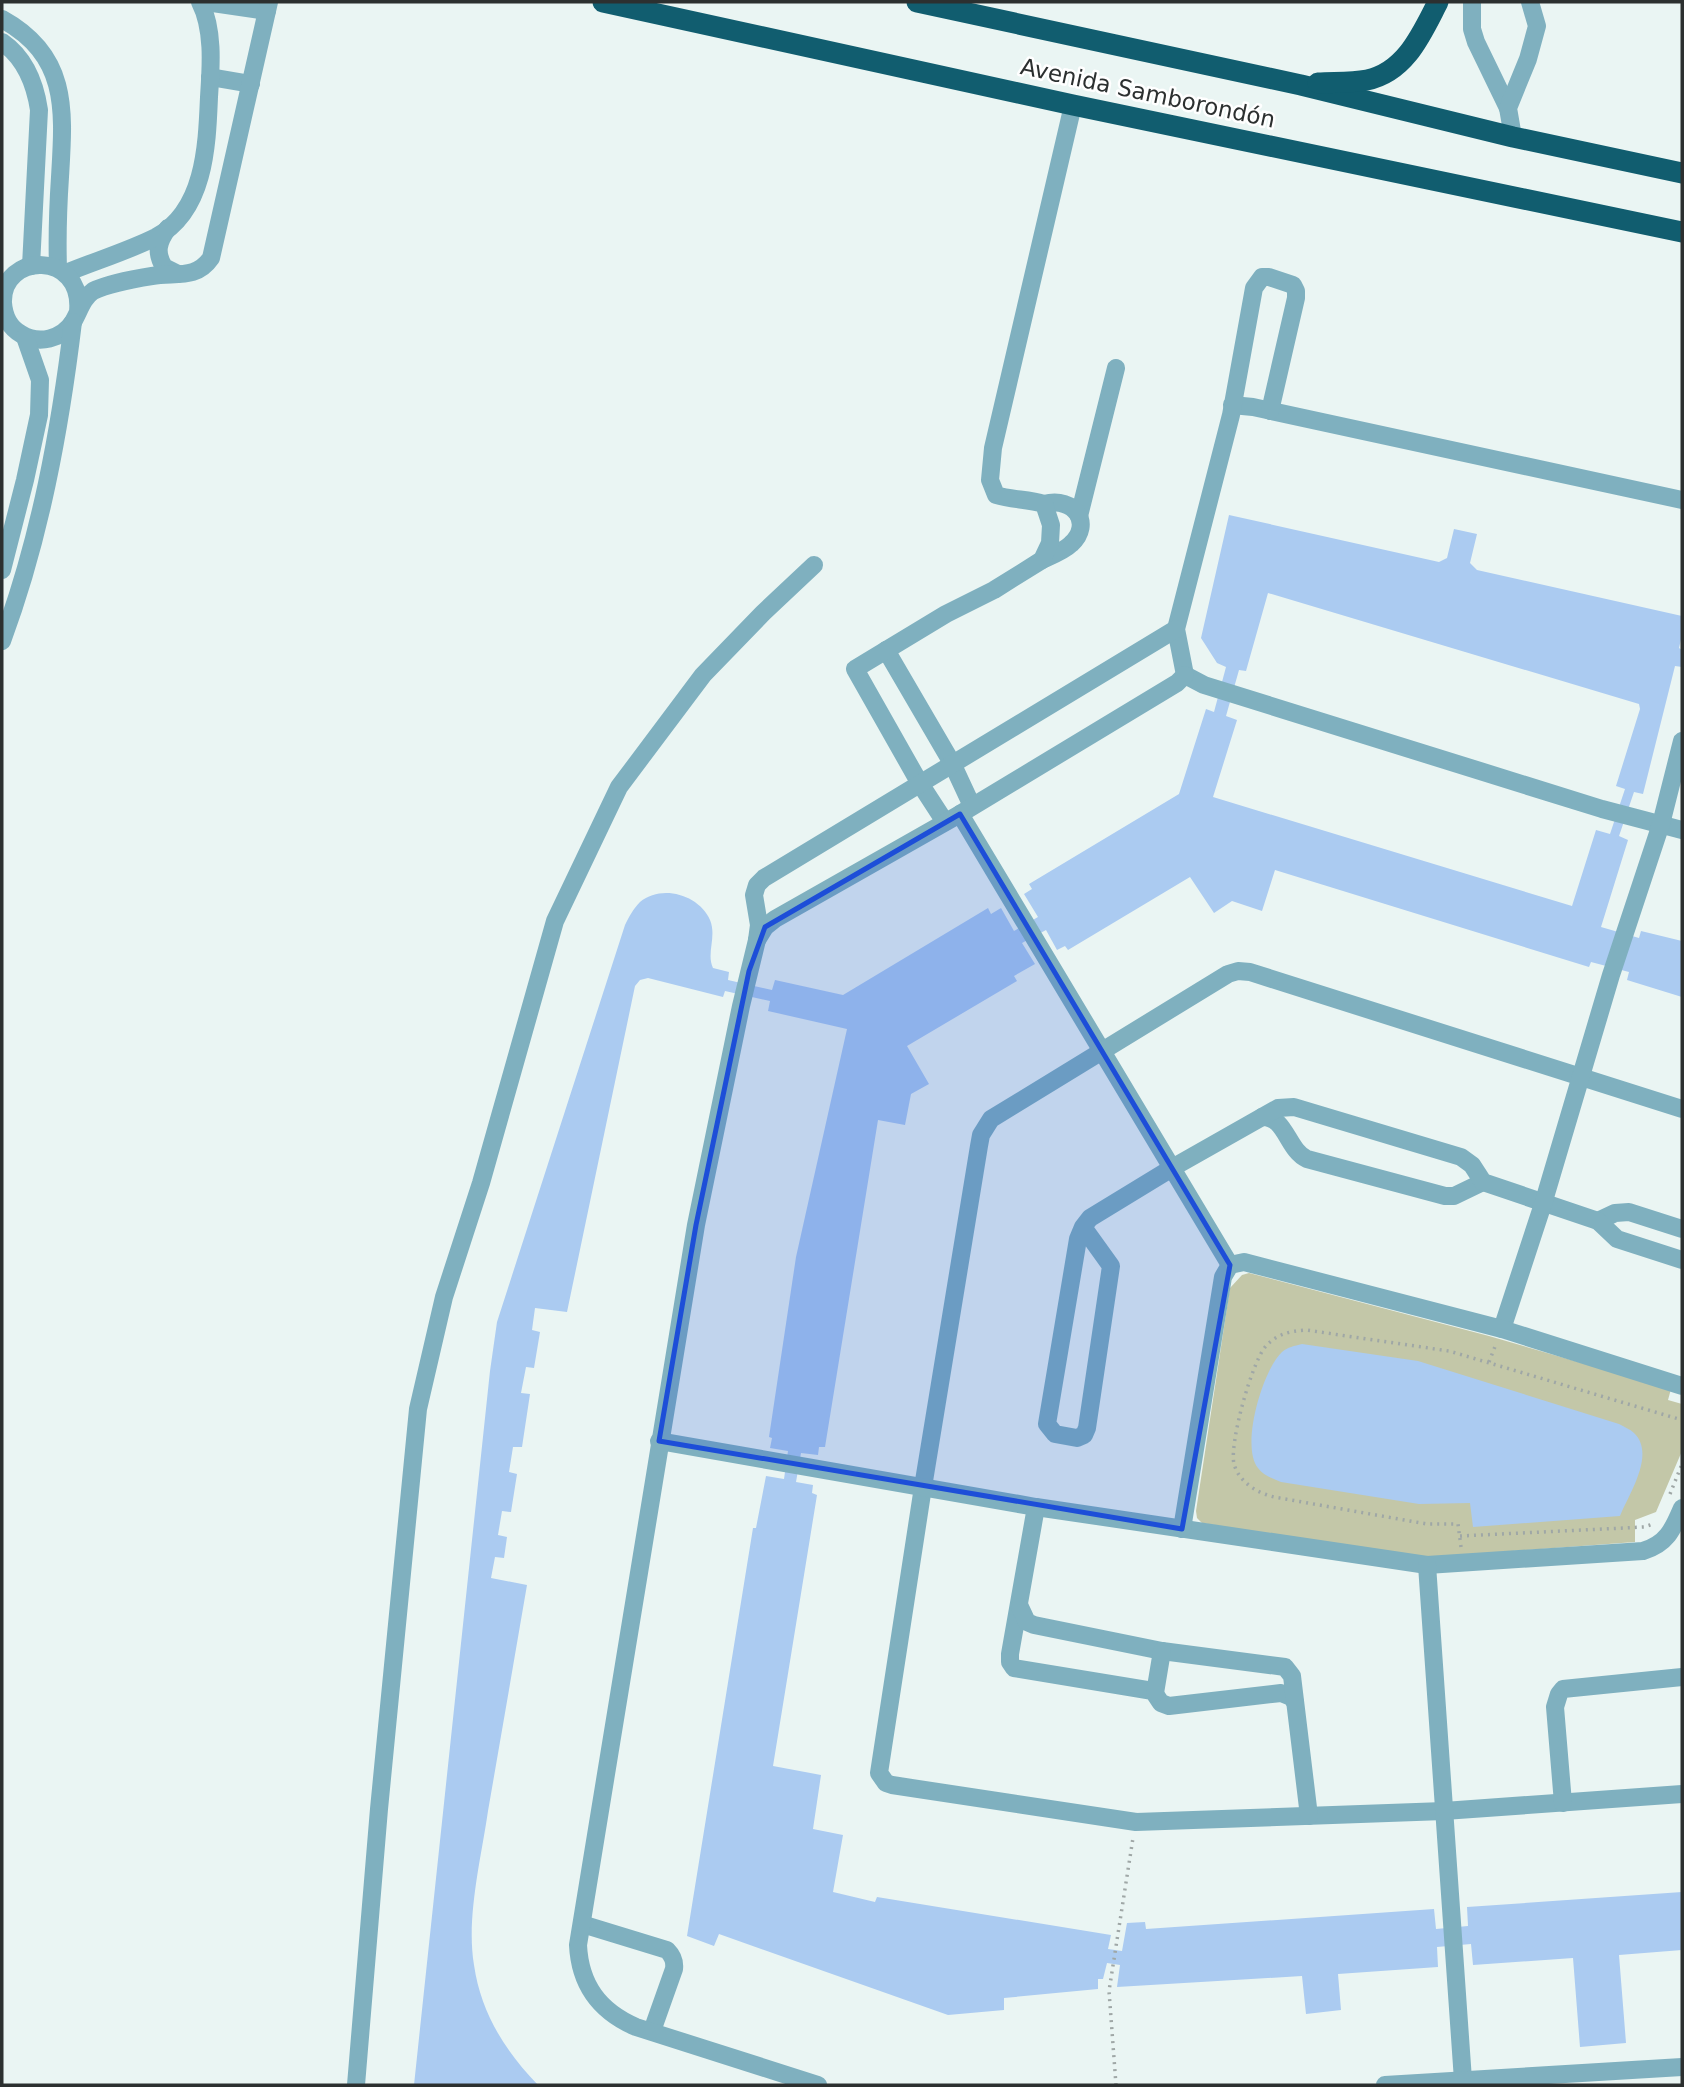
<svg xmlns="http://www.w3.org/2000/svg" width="1684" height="2087" font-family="'DejaVu Sans',sans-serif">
  <rect width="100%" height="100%" fill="#eaf5f3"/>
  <!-- green -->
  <path fill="#c3c7a8" d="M1249,1273L1489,1336L1671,1389L1668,1400L1682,1404V1451L1656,1512L1635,1520V1542L1447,1556H1405L1202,1523L1197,1518L1196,1511L1230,1288L1242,1275Z"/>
  <!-- water -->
  <g fill="#abcbf1" fill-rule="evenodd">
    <path d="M1229,515L1439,562L1447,558L1454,529L1477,534L1470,563L1477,570L1682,616V635L1679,648L1682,650V667L1675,666L1643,794L1634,792L1619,836L1628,840L1601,927L1639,938L1641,931L1682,941V997L1627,980L1629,972L1591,962L1589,967L1275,870L1262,911L1232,901L1214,913L1190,877L1068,950L1065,946L1057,950L1046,930L1022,943L1035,964L1014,976L1017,981L907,1046L929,1084L911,1094L905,1125L878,1120L825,1447H819L818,1455L801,1453L796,1482L813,1485L812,1493L817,1495L773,1766L821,1775L813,1829L843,1835L833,1892L875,1902L877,1897L1111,1935L1108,1949L1122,1951L1127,1923L1145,1922L1146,1929L1434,1909L1436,1929L1468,1926L1467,1907L1682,1892V1950L1619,1955L1626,2043L1580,2047L1573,1958L1473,1965L1471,1944L1437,1947L1438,1967L1338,1974L1341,2010L1306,2014L1302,1976L1117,1987L1120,1965L1107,1963L1103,1979H1098V1989L1004,1998V2010L948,2015L719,1934L714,1946L687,1936L753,1528H756L766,1476L784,1479L788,1451L770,1448L772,1438L769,1437L796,1257L847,1029L768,1011L770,1001L725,991L723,997L648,978L640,980L635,986L567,1312L535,1308L532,1330L540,1332L534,1368L526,1367L521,1393L530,1394L522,1447H513L509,1472L517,1474L511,1512L502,1511L498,1535L507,1537L504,1558L495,1557L491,1578L527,1585C514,1661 501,1736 488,1811C481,1859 466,1918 474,1965C481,2013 505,2051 538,2085H414L490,1371L497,1322L625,925C629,917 633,909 640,902C662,884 699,895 710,920C717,937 706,953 713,968L729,972L728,980L772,990L775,980L843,995L988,908L991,914L1001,908L1014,931L1038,917L1024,894L1032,889L1029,884L1179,794L1206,709L1214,712L1226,667L1217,663L1201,638ZM1268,593L1639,704L1640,709L1616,786L1625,789L1610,834L1596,830L1572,906L1213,797L1237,720L1226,716L1239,670L1246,671Z"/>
    <path d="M1302,1344L1418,1361L1619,1424C1624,1427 1630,1429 1634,1433C1656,1454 1629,1494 1620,1516L1473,1527L1470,1503L1419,1504L1281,1482C1273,1479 1263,1475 1258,1468C1240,1446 1263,1369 1282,1352C1288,1347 1294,1346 1302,1344Z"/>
  </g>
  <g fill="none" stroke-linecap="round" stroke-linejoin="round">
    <!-- path -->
    <g stroke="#9fa7a6" stroke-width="3.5" stroke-dasharray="2 5" stroke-linecap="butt">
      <path d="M1489,1362L1496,1344"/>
      <path d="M1670,1494L1682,1464"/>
      <path d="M1460,1536L1644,1527L1653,1524"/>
      <path d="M1461,1547L1458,1524H1427L1274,1497C1257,1493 1239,1482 1234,1464C1229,1444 1252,1361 1266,1346C1277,1334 1290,1331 1306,1330L1449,1351L1682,1420"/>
      <path d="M1116,2085L1109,1991L1133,1838"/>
    </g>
    <!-- minor -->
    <g stroke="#7fb0bf" stroke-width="18">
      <path d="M206,2L267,11"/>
      <path d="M1472,2V29L1476,42L1508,108"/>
      <path d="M2,19C69,56 64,110 60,177C58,207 57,237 58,268"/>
      <path d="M2,42C25,58 35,83 39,110L31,266"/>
      <path d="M210,77L251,84"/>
      <path d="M1513,137L1508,108L1528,59L1537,26L1530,2"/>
      <path d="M168,228C158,242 155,252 164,267L178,274"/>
      <path d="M66,273C95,261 128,251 156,237C205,211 207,145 209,97C211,67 214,29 200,2"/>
      <path d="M78,312C84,250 1,252 3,303C4,316 10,328 21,334C39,345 62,339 73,322C80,310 82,299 93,291C110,283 133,279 152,276C175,272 196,280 211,258L269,2"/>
      <path d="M1232,405L1253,407L1682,500"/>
      <path d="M1079,516L1116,368"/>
      <path d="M1042,560C1051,556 1064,551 1071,544C1093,524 1075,496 1044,504"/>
      <path d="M2,570L25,480L39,415L40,380L25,337"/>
      <path d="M2,641C40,539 60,430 73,322"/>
      <path d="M886,650L952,763L972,806"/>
      <path d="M1185,675L1176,629L1231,415L1254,288L1262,277H1269L1293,285L1296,291V298L1270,411"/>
      <path d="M1185,675L1204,685L1602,809L1682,830"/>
      <path d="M960,814L1230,1265"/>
      <path d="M945,822L919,782L855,669L946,614L994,590L1042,560L1050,543L1051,525L1044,504C1028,499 1012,500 996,495L990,480L993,448L1073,105"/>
      <path d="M757,940L765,927L775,919L960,814L1177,683L1185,675"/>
      <path d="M1682,1109L1250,972L1238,971L1228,974L991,1119L981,1135L979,1146L923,1487L879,1773L886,1783L892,1785L1136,1822L1444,1811L1682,1794"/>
      <path d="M1262,1117C1286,1116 1287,1150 1307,1159L1445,1196H1454L1483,1182"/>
      <path d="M1598,1221L1615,1213L1629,1212L1682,1229"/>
      <path d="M1083,1227L1111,1266L1087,1428L1084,1435L1077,1438L1055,1434L1047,1424L1078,1239L1083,1227L1090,1218L1172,1168L1278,1108L1294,1107L1461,1157L1472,1165L1483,1182L1598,1221L1617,1239L1682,1260"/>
      <path d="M1502,1329L1543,1204L1611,975L1661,824L1682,741"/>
      <path d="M659,1441L1036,1507L1427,1565L1643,1551C1667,1544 1673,1529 1682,1508"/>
      <path d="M1036,1507L1010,1654V1662L1014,1668L1153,1691L1161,1703L1169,1706L1281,1693L1291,1697L1295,1702"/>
      <path d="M1182,1529L1223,1277L1230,1265L1244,1262L1502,1329L1682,1386"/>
      <path d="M1427,1565L1463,2080"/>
      <path d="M1020,1607L1027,1622L1034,1625L1162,1651L1285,1667L1292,1676L1309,1816"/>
      <path d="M1155,1693L1162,1651"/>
      <path d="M1563,1803L1555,1707L1559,1694L1563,1689L1682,1677"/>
      <path d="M582,1924L667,1950C673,1956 675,1961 674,1969L652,2031"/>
      <path d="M356,2085L379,1809L418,1409L444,1297L481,1183L555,921L619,787L703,675L763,613L814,565"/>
      <path d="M818,2085L636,2027C599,2011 580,1985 578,1945L696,1225L741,1006L757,940L759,925L754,895L757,885L764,878L1176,629"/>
      <path d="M1385,2085L1682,2067"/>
    </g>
    <!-- highway -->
    <g stroke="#115d6f" stroke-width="21">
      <path d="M603,2L1073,105L1682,232"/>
      <path d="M917,2L1301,85L1513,137L1682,173"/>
      <path d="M1318,83C1334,82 1351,83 1367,80C1406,72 1422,33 1438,2"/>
    </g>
  </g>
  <!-- marked area -->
  <path fill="#1d4ed8" fill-opacity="0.2" stroke="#1d4ed8" stroke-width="5" stroke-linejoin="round" d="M960,814L1230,1265L1182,1529L659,1441L696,1225L749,971L765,927Z"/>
  <g text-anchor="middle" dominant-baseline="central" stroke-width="5" stroke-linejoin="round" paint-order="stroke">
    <!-- street labels -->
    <g font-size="23" fill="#2c3030" stroke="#fff">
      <text transform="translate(1148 93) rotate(12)">Avenida Samborondón</text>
    </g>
  </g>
  <!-- border -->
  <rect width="1684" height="2087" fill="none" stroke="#2c3030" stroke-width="7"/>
</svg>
